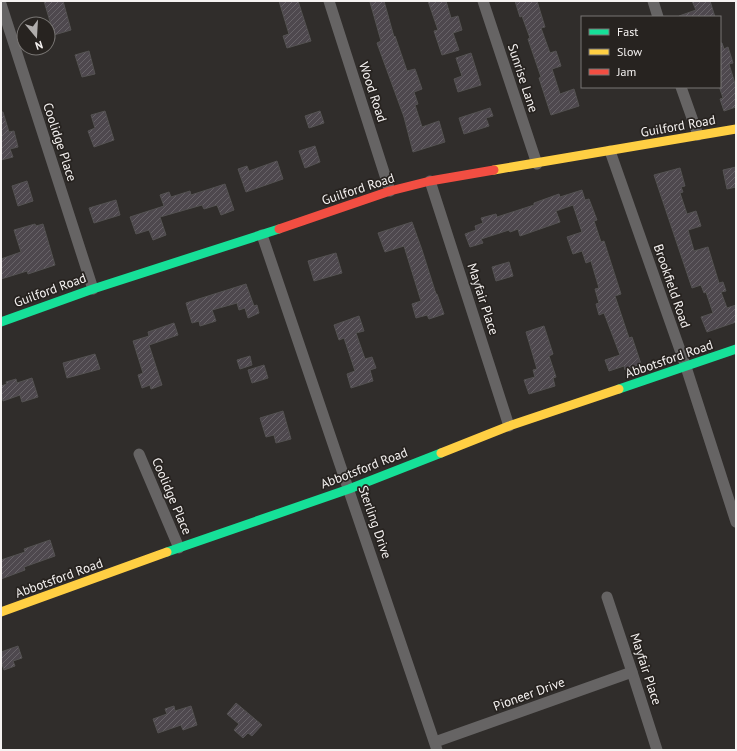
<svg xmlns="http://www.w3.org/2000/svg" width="737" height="751" font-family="'PT Sans',sans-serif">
  <defs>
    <pattern id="building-hatch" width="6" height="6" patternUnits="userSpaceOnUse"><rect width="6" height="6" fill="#4e484e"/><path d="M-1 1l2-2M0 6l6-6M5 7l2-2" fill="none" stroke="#686368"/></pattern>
  </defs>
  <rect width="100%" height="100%" fill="#302d2b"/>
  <!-- building -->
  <g fill="url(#building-hatch)" stroke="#545252">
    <path d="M44,1H63L71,30L54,35Z"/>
    <path d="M279,1H298L311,41L287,48L283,36L289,34Z"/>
    <path d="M375,1H384L394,37L395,36L407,71L415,69L422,89L414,92L418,104L415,105L422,127L439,121L445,142L413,152L404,117L377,43L381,41L370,2Z"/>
    <path d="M428,1H446L451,18L458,16L462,30L453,33L459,50L442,55L434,31L438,30Z"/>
    <path d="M515,1H537L545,27L541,28L550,53L556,51L561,66L552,69L560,94L574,89L579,106L551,115L539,78L541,77L528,39L530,38L522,16L520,17Z"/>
    <path d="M692,1H710L715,17H680L679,16L696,10Z"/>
    <path d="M720,43H722L724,49L728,47L733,63L729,64L736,87V107L724,111L720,99L723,98L720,89Z"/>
    <path d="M89,51L95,74L82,77L75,55Z"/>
    <path d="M471,53L481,85L458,92L454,79L462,76L456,58Z"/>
    <path d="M490,108L493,116L486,118L489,126L464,134L459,118Z"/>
    <path d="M105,111L114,140L94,147L88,131L95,128L91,115Z"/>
    <path d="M320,111L324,123L309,128L305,116Z"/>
    <path d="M1,112H3L9,132L14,131L18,147L10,149L13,157L1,160Z"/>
    <path d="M315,146L320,162L305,168L299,151Z"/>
    <path d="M277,161L283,179L246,192L238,169L247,166L249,171Z"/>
    <path d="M736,167V187L727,189L723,170Z"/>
    <path d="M680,168L685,186L681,187L683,192L680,193L687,214L696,211L701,226L688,230L694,251L708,247L719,283L723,282L726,291L721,292L727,308L736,305V322L707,332L701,317L713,313L706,292L704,293L701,285L692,288L654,175Z"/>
    <path d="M27,181L33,201L18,206L12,186Z"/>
    <path d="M225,184L234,210L221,215L217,205L204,209L202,205L160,217L166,235L153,240L149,230L136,234L130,217L164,206L160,195L169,192L171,197L190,191L191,195Z"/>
    <path d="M582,190L585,200L589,199L597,220L594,221L601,242L604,241L621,294L615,296L629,338L632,337L641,364L625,370L624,366L609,371L605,360L620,355L604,313L599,315L596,304L599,303L595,289L599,288L591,261L586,263L582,251L573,254L567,237L582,232L573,205L556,211L560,222L520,236L518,229L510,232L509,230L481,239L483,243L470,247L465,234L476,230L475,226L483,223L481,218L496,214L497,217L534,205V203L559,194L560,197Z"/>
    <path d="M116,200L120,215L94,223L89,208Z"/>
    <path d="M412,222L422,250L436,294H437L444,314L429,319L427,315L416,318L412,304L421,301L404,246L385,252L378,233Z"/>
    <path d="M35,224L36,226L43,224L55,265L28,274L27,271L1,279V259L21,252L14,230Z"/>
    <path d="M336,253L342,273L314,281L308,261Z"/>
    <path d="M509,262L513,276L496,281L492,267Z"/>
    <path d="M246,284L254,306L257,305L259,313L248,318L245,308L239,310L237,303L212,310L216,321L200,326L199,321L192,323L186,303Z"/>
    <path d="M359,316L364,331L356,333L365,359L372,357L376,368L370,370L373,381L351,388L347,374L355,371L344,338L339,340L334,325Z"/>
    <path d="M174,323L178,335L149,345L162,385L151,389L150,385L142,388L138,375L143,373L133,341L149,336L148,332Z"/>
    <path d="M544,326L553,354L549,356L556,377L553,378L555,386L529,394L524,380L535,377L533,370L537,369L526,332Z"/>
    <path d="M95,354L100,369L67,378L63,363Z"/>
    <path d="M250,356L252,365L240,369L237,360Z"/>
    <path d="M264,365L268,378L252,383L248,370Z"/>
    <path d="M32,378L38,397L22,402L20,395L3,401L1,393V386L7,384L6,382L16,379L17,383Z"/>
    <path d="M283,411L291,439L276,443L274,435L266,437L260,418Z"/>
    <path d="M50,540L55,556L24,567L25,570L1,579V560L25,552L24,549Z"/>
    <path d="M18,646L22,658L13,661L15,666L4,670L1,661V652Z"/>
    <path d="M236,703L262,725L252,736L248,733L243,738L234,730L239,724L227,714Z"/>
    <path d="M174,706L175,711L191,706L197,725L183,730L181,725L158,733L153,719L167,714L165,709Z"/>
  </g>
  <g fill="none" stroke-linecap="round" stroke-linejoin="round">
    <!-- street -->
    <g stroke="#666464" stroke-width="11">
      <path d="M329,1L390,191"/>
      <path d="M483,1L537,164"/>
      <path d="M653,1L658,17"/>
      <path d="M1,4L93,289"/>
      <path d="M681,87L698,135"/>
      <path d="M610,151L686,367L736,522"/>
      <path d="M430,181L509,426"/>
      <path d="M262,235L437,750"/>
      <path d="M139,454L179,548"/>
      <path d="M607,597L632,672L657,750"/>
      <path d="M435,742L632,672"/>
    </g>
    <!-- fast -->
    <g stroke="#16e098" stroke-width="9">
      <path d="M1,322L93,289L279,229"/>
      <path d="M619,389L736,349"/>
      <path d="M167,552L349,489L441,453"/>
    </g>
    <!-- slow -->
    <g stroke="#ffcf43" stroke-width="9">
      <path d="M494,170L736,129"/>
      <path d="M441,453L509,426L619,389"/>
      <path d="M1,612L167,552"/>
    </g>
    <!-- jam -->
    <path stroke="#f24e42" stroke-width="9" d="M279,229L390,191L430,181L494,170"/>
  </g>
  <g text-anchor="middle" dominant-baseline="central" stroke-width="3.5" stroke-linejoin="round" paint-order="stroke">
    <!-- street labels -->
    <g font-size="13" fill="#f5f2f1" stroke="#272320">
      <text transform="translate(523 78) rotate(72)">Sunrise Lane</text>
      <text transform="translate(373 92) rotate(72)">Wood Road</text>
      <text transform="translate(678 126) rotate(-10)">Guilford Road</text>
      <text transform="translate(60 142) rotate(72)">Coolidge Place</text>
      <text transform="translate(358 189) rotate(-18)">Guilford Road</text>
      <text transform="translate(672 286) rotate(71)">Brookfield Road</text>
      <text transform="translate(50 290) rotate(-20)">Guilford Road</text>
      <text transform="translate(483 299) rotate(72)">Mayfair Place</text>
      <text transform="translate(669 359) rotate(-19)">Abbotsford Road</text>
      <text transform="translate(364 468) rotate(-21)">Abbotsford Road</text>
      <text transform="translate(172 496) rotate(67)">Coolidge Place</text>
      <text transform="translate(375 522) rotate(71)">Sterling Drive</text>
      <text transform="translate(59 578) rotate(-20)">Abbotsford Road</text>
      <text transform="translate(646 669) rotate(72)">Mayfair Place</text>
      <text transform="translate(529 694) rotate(-20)">Pioneer Drive</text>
    </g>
  </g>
  <!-- border -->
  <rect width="737" height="751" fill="none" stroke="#f5f2f1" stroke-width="4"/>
  <!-- legend -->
  <rect x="581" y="16" width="140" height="72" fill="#272320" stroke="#797674"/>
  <rect x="589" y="29" width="20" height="6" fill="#16e098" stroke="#797674"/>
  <text x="617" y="36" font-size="12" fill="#f5f2f1">Fast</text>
  <rect x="589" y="49" width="20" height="6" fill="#ffcf43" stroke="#797674"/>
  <text x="617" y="56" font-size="12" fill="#f5f2f1">Slow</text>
  <rect x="589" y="69" width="20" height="6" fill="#f24e42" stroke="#797674"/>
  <text x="617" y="76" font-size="12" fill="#f5f2f1">Jam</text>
  <!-- north arrow -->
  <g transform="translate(36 36) rotate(162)"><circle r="19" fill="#272320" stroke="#797674"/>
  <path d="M0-3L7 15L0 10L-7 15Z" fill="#b0adac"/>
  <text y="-6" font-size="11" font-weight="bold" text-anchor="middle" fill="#f5f2f1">N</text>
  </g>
</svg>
